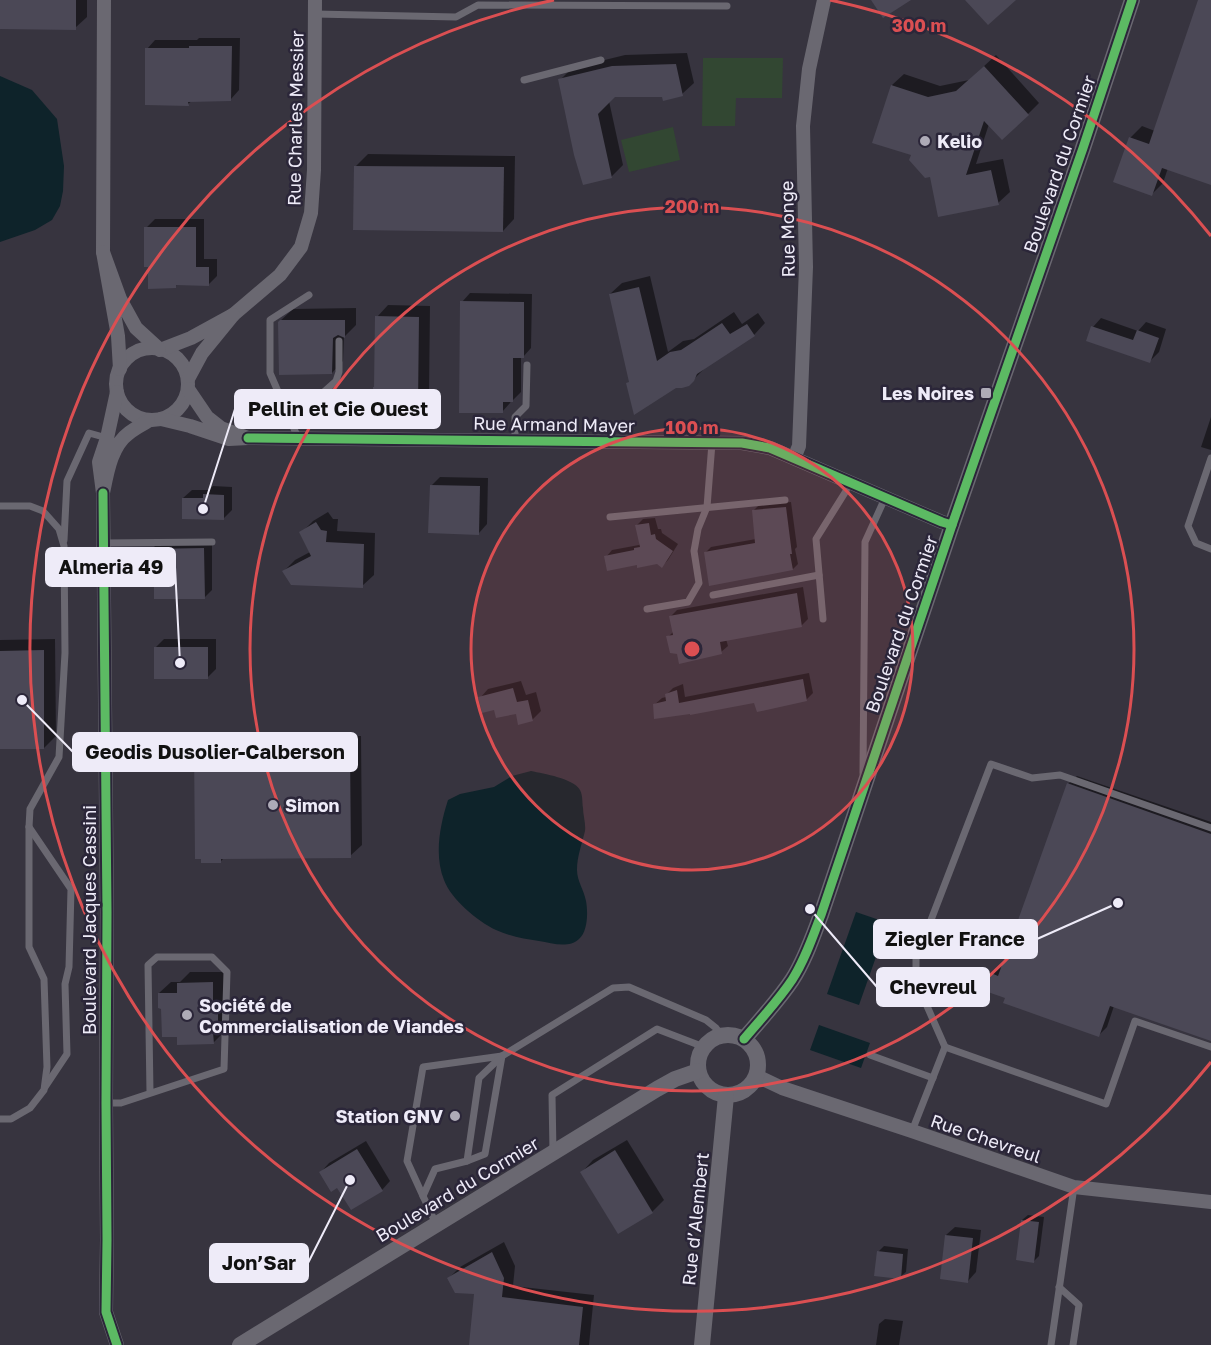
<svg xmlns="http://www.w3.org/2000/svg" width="1211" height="1345" font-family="'Golos Text',sans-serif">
  <rect width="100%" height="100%" fill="#37343f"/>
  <!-- green -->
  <g fill="#324732">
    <path d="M703,58H783L782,98H736L735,126H702Z"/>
    <path d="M673,127L680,160L629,172L621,140Z"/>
  </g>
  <!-- water -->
  <g fill="#0e232a">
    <path d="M0,76L32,90L57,119L64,166L63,191L60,206L52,220L35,230L0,242Z"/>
    <path d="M531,771C544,774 573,778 580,790C583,796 582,802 583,808C583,815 586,824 585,831C582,844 577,856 577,870C577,881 584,890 586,901C588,912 588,931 579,939C568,949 552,943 539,941C525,939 509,936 496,930C477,921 451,899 444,880C434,855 440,825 448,800L460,794L494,787L512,776Z"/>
    <path d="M856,912L888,923L859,1005L827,994Z"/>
    <path d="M819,1025L870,1043L861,1068L810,1050Z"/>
  </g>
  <!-- shadow -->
  <g fill="#0007">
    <path d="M0,0H87V17L75,28H0Z"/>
    <path d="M1199,0H1211V183L1168,168L1163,183L1152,194L1130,138L1142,126L1155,131Z"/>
    <path d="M199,38H240L239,90L231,99L193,100L188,104L147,49L155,40H197Z"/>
    <path d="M687,53L694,83L682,94L615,95L609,101L623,165L611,177L560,80L572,68L625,55Z"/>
    <path d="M996,55L1039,103L1028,114L989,124L976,164L1003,159L1010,192L998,203L931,175L913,154L892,85L904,74L940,86L969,80Z"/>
    <path d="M368,154L515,156L514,219L503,231L356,166Z"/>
    <path d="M155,219H204V259H217V276L208,285L178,284L175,286L146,228Z"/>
    <path d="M650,276L668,352L683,341L694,339L734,312L742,324L758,313L765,323L754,335L705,368L688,385L631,381L610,294L622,283Z"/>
    <path d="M470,293L532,294L531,348L523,357H521V392L512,401H511L510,403L502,412L462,302Z"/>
    <path d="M388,305L430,306L429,393L417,404H407L403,408L377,317Z"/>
    <path d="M356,308V325L344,337L343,361L332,373L279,322L293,309Z"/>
    <path d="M1101,318L1138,331L1146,322L1166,329L1159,352L1150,361L1093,327Z"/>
    <path d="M1211,417V450L1201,447Z"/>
    <path d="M440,477L488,478L487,524L479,533L431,486Z"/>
    <path d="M213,486L232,487V510L223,519L183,498L192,490H209Z"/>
    <path d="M791,502L797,547L795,549L798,564L793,569L705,553L711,547L756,539L754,510L759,505Z"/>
    <path d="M328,512L333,519H338L337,531L375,533L374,575L362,586L284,571L295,560L310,552L301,533L313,521Z"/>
    <path d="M655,518L658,529H661L662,533L678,544L668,560L662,566L657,563H638L606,557L612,550L639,545L640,544L637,525L643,519Z"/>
    <path d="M160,541H212V590L204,598L155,574L152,549Z"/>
    <path d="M803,587L808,619L801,626L726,639L728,646L721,652L678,653L668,637L674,631L671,616L677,610Z"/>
    <path d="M55,639L56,736L44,748H0V640Z"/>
    <path d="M164,639H216V669L207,678L155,648Z"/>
    <path d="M809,673L813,693L806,700L654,705L662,698L666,697V695L673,688L683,684L685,697Z"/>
    <path d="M521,681L526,695L536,692L541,711L532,720L517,712L480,698L488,689Z"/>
    <path d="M207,736H361L362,845L350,856L225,857L220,862L196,748Z"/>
    <path d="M1077,776L1211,822V1040L1114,1006L1107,1027L1098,1036L1007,997L992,974L1001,965L1003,966L1068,784Z"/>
    <path d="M190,972H224V1032L213,1043L178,1035L163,1007L159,993L171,982H180Z"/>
    <path d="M627,1140L664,1200L652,1212L619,1232L582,1172L593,1160Z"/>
    <path d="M366,1141L390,1181L382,1190L338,1186L321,1172L329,1163Z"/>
    <path d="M1028,1215L1044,1217L1039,1256L1034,1261L1022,1220Z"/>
    <path d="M955,1227L981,1230L976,1272L968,1281L946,1235Z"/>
    <path d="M504,1242L515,1266L513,1286L594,1295L589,1345H471L475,1293L449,1278L460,1267Z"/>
    <path d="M884,1246L908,1249L906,1272L900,1277L878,1252Z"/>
    <path d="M885,1319L903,1321L899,1345H876L879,1324Z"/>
  </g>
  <!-- building -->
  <g fill="#4b4856">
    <path d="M0,0H76V30L0,29Z"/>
    <path d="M871,0H911L883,18Z"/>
    <path d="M965,0H1016L988,25Z"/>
    <path d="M1198,0H1211V185L1162,168L1152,196L1113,182L1129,137L1149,144Z"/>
    <path d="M189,46H232L231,101L188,102L189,106L145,105V48H189Z"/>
    <path d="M676,64L683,96L663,101L662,97H615L598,114L612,178L583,185L574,155L558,79L612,66Z"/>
    <path d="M984,66L1029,115L1002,140L984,121L966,175L991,170L999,205L938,217L930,177L925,178L909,160L911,155L872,143L891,85L928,97L956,91Z"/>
    <path d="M354,166L504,167L503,232L353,230Z"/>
    <path d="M144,227H196V267H209V286L176,285V288L148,289V267H144Z"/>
    <path d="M639,287L657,361L670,352L681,350L722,323L730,334L747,324L755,336L697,374L694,381L689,386L682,388H676L634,415L626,383L629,382L609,294Z"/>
    <path d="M460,301L524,302V358H513V402H503V413H459Z"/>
    <path d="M375,316L419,317L418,405H405V408L403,409H374L373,387H374Z"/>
    <path d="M280,320H345V338L338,335L333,338L332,374L279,375L278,322Z"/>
    <path d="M1091,326L1133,340L1137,330L1159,338L1150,363L1086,341Z"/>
    <path d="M430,485L480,486L479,535L428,533Z"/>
    <path d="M203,494L224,495V520L182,519V498H203Z"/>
    <path d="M786,507L792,554H790L793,570L709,586L704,552L755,543L752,510Z"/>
    <path d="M316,522L321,530L327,531L326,542L364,544L363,588L291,585L282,571L311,556L299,532Z"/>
    <path d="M649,523L651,535L655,534L656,539L673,551L662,568L657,564L637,568V565L607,571L604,556L634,550V548L640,547L635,525Z"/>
    <path d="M204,548L205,599H154V574L150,549Z"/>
    <path d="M797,593L802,627L720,642L722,654L679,664L677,654L670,653L666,636L673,635L669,616Z"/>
    <rect x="154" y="647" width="54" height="32"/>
    <path d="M44,650V749H0V651Z"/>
    <path d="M803,679L807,701L757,712L754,703L690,715V714L654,719L653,704L666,701L665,694L677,690L679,703Z"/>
    <path d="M513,688L517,702L528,700L533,721L518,725L516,714L496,718L494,710L482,713L478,697Z"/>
    <path d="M194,747H350L351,858L221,859V863H201V859H195Z"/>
    <path d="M1067,783L1211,834V1041L1110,1006L1099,1037L1003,1003L1005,998L985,991L991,973L998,976Z"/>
    <path d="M213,982V1007H218V1032H213L214,1044L177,1045V1037H162L161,1009L158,1008V993H177V983Z"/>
    <path d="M357,1149L383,1191L351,1210L337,1188L331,1192L319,1172Z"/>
    <path d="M615,1150L653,1213L618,1234L580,1172Z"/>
    <path d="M1021,1220L1039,1222L1034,1263L1016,1260Z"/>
    <path d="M945,1235L973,1238L968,1283L940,1279Z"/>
    <path d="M877,1251L903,1254L901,1279L874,1276Z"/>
    <path d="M492,1252L504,1278L502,1297L583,1307L579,1345H469L474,1294L455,1293L447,1278Z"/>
  </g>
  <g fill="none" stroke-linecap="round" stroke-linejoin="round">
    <!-- service -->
    <g stroke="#6a6871" stroke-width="7">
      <path d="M315,14L456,17L478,5L727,6"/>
      <path d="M524,80L601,60"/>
      <path d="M290,422L336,381L339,372V341"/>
      <path d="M298,438L270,373V320L309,295"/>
      <path d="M515,441V417L526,406L527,365"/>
      <path d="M1211,458L1188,526L1196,543L1211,549"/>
      <path d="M0,506H30L43,511L59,529L64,546L65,653L59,757L30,809L29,827V947L44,979L47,1067L44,1090L30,1108L11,1119H0"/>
      <path d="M610,517L785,500"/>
      <path d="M64,540L67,481L89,433L107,438"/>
      <path d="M103,543L212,542"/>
      <path d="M713,595L819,575"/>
      <path d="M647,609L688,602L699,583L694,551L698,529L707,507L712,443"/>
      <path d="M823,619L816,539L846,491L849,482"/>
      <path d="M863,773L865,542L885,498"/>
      <path d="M29,827L71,889L69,967L65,984L67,1054L45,1087"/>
      <path d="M945,1047L916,981V959L991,764L1032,778L1060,775L1211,828"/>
      <path d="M870,1055L933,1078"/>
      <path d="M106,1103H121L224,1069L227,972L212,957H157L148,965L150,1092"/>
      <path d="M912,1131L945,1047L1106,1104L1135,1021L1211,1047"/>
      <path d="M553,1152L552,1095L657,1029L704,1047"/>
      <path d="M467,1161L485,1154L502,1056"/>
      <path d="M423,1196L407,1161L423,1067L502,1056"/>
      <path d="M436,1224L423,1196L435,1169L467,1161L479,1078L502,1056L613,988L629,987L706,1020L716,1028L722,1036"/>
      <path d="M1059,1287L1079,1305L1073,1345"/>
      <path d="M1051,1345L1074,1187"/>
    </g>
    <!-- minor -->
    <g stroke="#6a6871" stroke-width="14">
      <path d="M103,252L104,0"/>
      <path d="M233,315L280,275L301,247L311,213L314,170L315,0"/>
      <circle cx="152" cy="384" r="36"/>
      <path d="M160,350L191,338L233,315L202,353L188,379"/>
      <path d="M120,369L118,336L103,252L120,299L136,328L159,349"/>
      <path d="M117,392L107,438L99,462L103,493C107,473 111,446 129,433C135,428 143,424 150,420"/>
      <path d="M161,419L190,426L229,439L248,438L221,428L207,417L188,389"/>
      <path d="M248,438L742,443L770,448L942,522L952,525"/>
      <path d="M794,458L799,446L806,267L803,126L809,69L824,0"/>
      <path d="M103,493L107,912L106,1103L107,1240L106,1312L117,1345"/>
      <path d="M757,1076L782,1088L912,1131L1074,1187L1211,1202"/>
    </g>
    <!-- tertiary -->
    <g stroke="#6a6871" stroke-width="16">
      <circle cx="728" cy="1065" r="30"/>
      <path d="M744,1039C760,1020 778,1001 792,980C805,960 813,936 821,915L952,525L1083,148L1132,0"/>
      <path d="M240,1345L657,1089L675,1079L698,1071"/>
      <path d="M702,1345L726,1096"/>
    </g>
    <!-- cycleway casing -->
    <g stroke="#2b2639" stroke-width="13">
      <g id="cycleway">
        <path d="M248,438L742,443L770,448L942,522L952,525"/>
        <path d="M103,493L107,912L106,1103L107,1240L106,1312L117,1345"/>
        <path d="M744,1039C760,1020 778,1001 792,980C805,960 813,936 821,915L952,525L1083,148L1132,0"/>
      </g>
    </g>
    <!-- cycleway -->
    <use href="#cycleway" stroke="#5cba63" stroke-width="9"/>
  </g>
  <!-- distance rings -->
  <circle cx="692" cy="649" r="221" fill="#db4f52" fill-opacity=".12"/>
  <g fill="none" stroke="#db4f52" stroke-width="3">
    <circle cx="692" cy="649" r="221"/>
    <circle cx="692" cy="649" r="442"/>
    <path d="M1211 1062A663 663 0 1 1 554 0M830 0A663 663 0 0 1 1211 236"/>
  </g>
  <!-- markers -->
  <g fill="#aeabb7" stroke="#2b2639" stroke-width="2">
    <circle cx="925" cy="141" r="6"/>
    <rect x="980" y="387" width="12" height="12" rx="3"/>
    <circle cx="273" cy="805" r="6"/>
    <circle cx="187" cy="1015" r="6"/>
    <circle cx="455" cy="1116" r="6"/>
  </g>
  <g text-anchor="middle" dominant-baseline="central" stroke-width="5" stroke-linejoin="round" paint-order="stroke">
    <!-- street labels -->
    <g font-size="18" fill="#eeebf8" stroke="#2b2639">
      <text transform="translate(295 118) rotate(-89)">Rue Charles Messier</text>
      <text transform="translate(1059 164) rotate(-71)">Boulevard du Cormier</text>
      <text transform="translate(787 229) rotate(-91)">Rue Monge</text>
      <text transform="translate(554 424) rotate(1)">Rue Armand Mayer</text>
      <text transform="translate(901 624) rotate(-71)">Boulevard du Cormier</text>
      <text transform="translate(89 920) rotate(-90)">Boulevard Jacques Cassini</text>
      <text transform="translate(986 1138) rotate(19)">Rue Chevreul</text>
      <text transform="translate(457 1189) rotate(-31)">Boulevard du Cormier</text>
      <text transform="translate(695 1219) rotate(-84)">Rue d’Alembert</text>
    </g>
    <!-- poi labels -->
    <g font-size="18" font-weight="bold" fill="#eeebf8" stroke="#2b2639" text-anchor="start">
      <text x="937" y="141">Kelio</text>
      <text x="974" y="393" text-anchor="end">Les Noires</text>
      <text x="285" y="805">Simon</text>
      <text x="199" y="1005">Société de<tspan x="199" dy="21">Commercialisation de Viandes</tspan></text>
      <text x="443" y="1116" text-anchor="end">Station GNV</text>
    </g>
  </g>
  <circle cx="692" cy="649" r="9" fill="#db4f52" stroke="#2b2639" stroke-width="3"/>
  <g font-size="18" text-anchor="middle" font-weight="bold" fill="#db4f52" stroke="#2b2639" stroke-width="5" stroke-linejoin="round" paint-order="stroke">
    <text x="919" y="32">300 m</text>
    <text x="692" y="213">200 m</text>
    <text x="692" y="434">100 m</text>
  </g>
  <!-- callouts -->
  <path fill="none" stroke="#eeebf8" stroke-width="2" d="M203 509L235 409M180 663L175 567M22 700L73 752M1118 903L1037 939M810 909L877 987M350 1180L308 1263"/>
  <g fill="#eeebf8" stroke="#2b2639" stroke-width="2">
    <circle cx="203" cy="509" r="6"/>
    <circle cx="180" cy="663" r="6"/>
    <circle cx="22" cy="700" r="6"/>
    <circle cx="1118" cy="903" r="6"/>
    <circle cx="810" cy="909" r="6"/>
    <circle cx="350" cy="1180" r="6"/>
  </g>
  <g fill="#eeebf8" stroke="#eeebf8" stroke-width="2">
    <rect x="235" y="390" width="205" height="38" rx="6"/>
    <rect x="46" y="548" width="129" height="38" rx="6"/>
    <rect x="73" y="733" width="284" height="38" rx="6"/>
    <rect x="874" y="920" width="163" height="38" rx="6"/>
    <rect x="877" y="968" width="112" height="38" rx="6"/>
    <rect x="210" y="1244" width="98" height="38" rx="6"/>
  </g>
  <g font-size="20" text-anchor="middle" font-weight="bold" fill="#111">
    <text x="338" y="416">Pellin et Cie Ouest</text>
    <text x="111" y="574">Almeria 49</text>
    <text x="215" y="759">Geodis Dusolier-Calberson</text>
    <text x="955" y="946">Ziegler France</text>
    <text x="933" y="994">Chevreul</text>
    <text x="259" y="1270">Jon’Sar</text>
  </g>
</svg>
